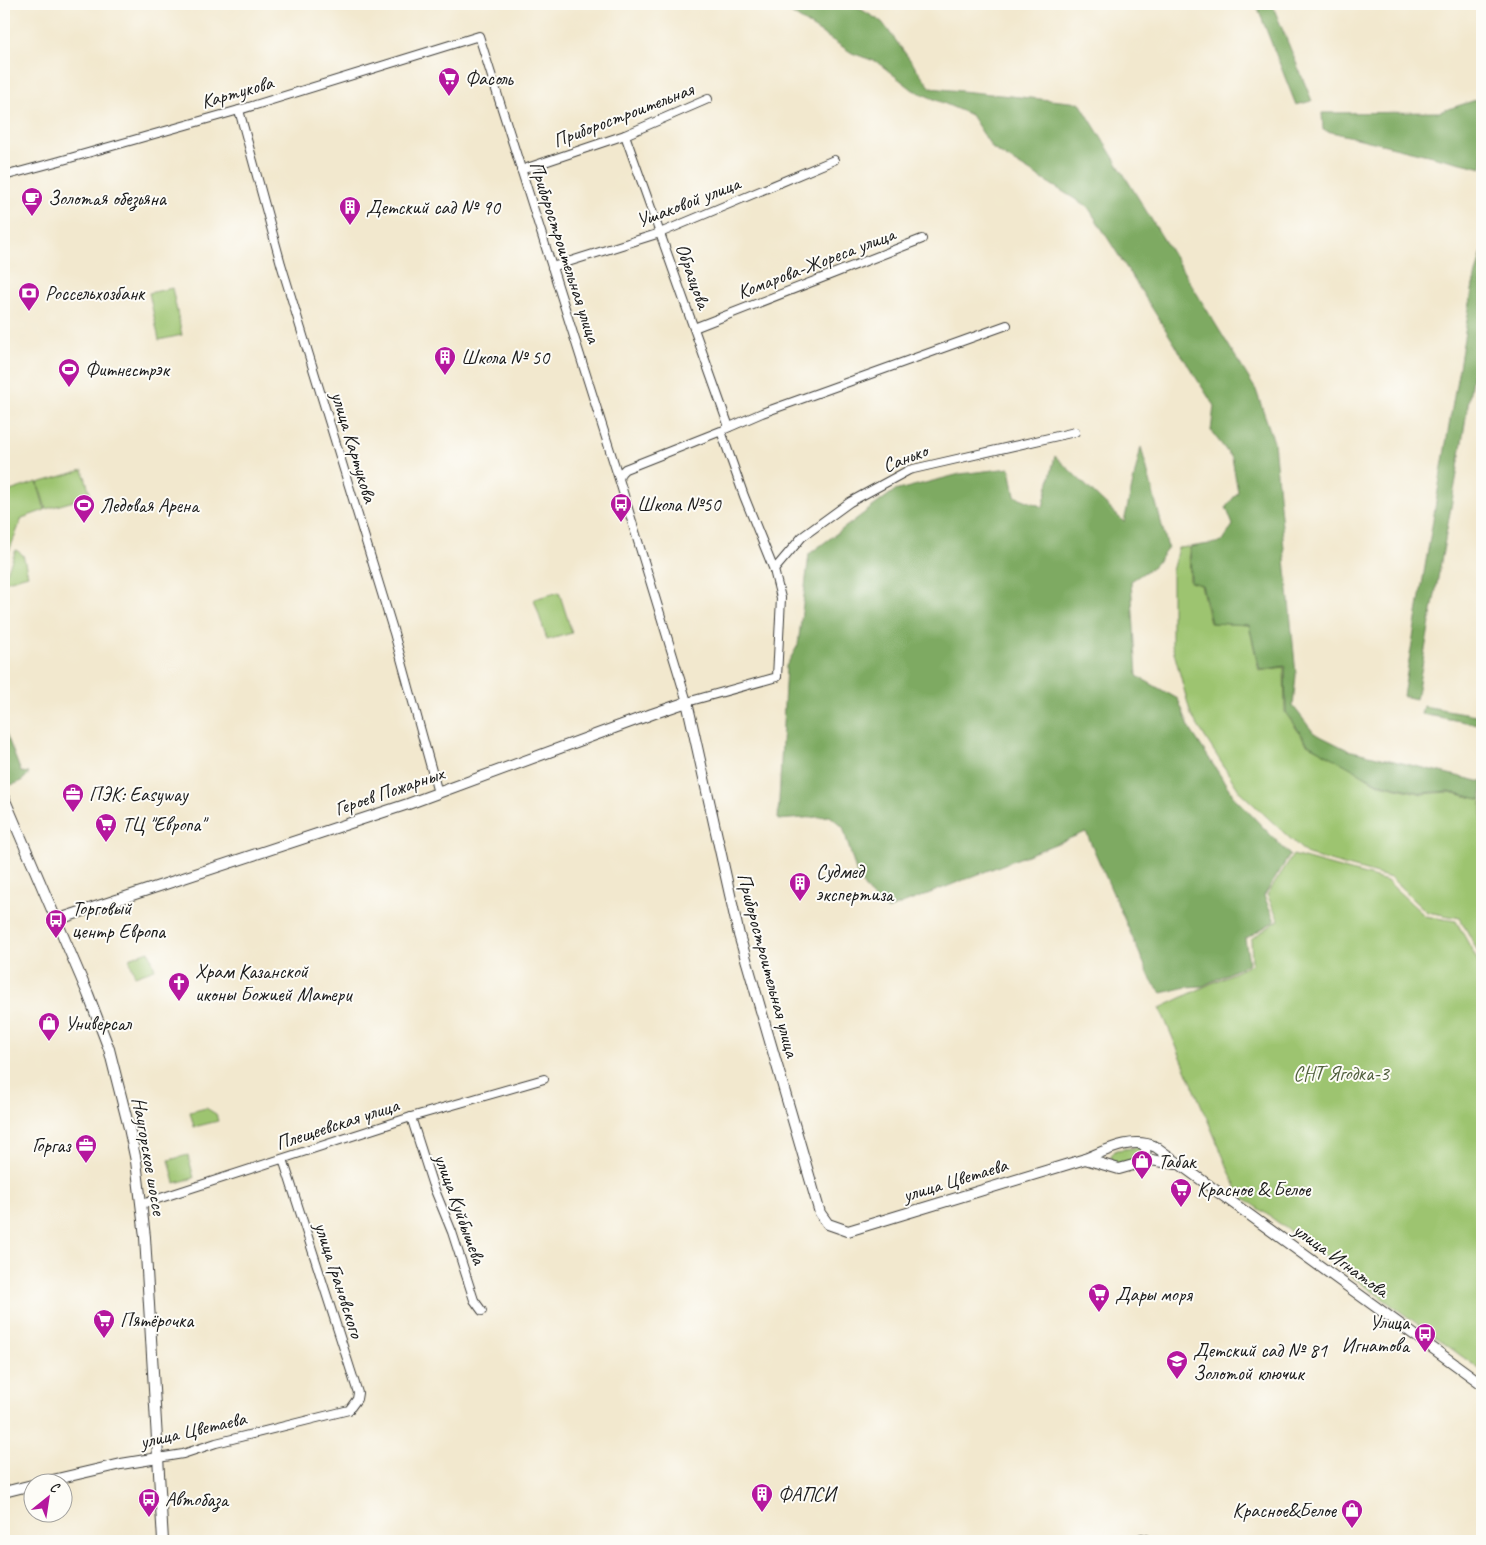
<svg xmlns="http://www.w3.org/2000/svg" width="1486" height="1545" font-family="Caveat,sans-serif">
  <rect width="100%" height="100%" fill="#fdfcf7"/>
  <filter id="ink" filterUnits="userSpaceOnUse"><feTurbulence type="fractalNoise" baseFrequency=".02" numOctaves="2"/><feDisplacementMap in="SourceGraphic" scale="10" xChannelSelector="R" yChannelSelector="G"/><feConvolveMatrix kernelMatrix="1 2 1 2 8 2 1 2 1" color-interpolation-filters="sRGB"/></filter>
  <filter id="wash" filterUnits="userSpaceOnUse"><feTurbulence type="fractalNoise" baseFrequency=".0096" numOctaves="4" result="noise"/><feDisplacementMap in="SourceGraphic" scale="20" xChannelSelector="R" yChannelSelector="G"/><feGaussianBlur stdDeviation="1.12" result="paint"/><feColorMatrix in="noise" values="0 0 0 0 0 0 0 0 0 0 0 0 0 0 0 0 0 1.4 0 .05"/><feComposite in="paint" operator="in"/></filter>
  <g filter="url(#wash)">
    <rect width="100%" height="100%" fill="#f2e8ce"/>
    <!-- green -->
    <g fill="#9dc46f" stroke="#5c7046">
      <path d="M172,288L182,335L159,340L149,293Z"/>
      <path d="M83,470L91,496L46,509L38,483Z"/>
      <path d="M37,482L45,510L22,518L4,564V493Z"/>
      <path d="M1189,547L1190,582L1201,585L1210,623L1249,625L1259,671L1284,667L1285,712L1307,744L1345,764L1376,783L1422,794L1449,792L1482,800V959L1460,918L1427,912L1391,878L1308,855L1240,792L1191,715L1172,645V571L1178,548Z"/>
      <path d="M16,550L23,555L28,575L4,582V579Z"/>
      <path d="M559,592L572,633L547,640L534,599Z"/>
      <path d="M1293,855L1387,881L1425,916L1456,921L1482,968V1371L1239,1194L1160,1008L1252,964L1251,939L1279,920L1267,895Z"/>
      <path d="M149,951L155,969L135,976L129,958Z"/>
      <path d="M206,1108L216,1114L218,1121L194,1127L190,1112Z"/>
      <path d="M1141,1147L1143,1155L1142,1158L1121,1165C1115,1163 1112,1162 1111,1155L1116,1150Z"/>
      <path d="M188,1155L194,1178L175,1183L169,1160Z"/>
    </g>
    <!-- forest -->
    <g fill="#7eaa62" stroke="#4d633f">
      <path d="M777,4H852L882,22L931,88L1080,103L1256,390L1274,442L1296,675L1293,706L1314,733L1348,750L1482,782V800L1449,791L1422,793L1376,782L1308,744L1286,712L1285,666L1260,670L1249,625L1211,623L1202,585L1191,582L1190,547L1222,542L1233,525L1226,507L1238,492L1232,458L1211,431L1214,406L1088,207L993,149L971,115L913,90L877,62L852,53Z"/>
      <path d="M1256,4H1272L1312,101L1296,105Z"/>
      <path d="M1482,98V168L1323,130L1322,113L1439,112Z"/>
      <path d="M1482,251V315L1457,474L1416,699L1403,696L1473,285Z"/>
      <path d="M1141,447L1168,548L1154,566L1131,581L1137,676L1178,699L1190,729L1235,798L1290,855L1264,896L1275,921L1245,939L1249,963L1203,986L1187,987L1162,993L1152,982L1086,832L887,910L871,896L858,878L843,827L830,816L778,820L786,666L798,645L809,554L894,491L960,474L1010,468L1015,496L1043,507L1055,456L1124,522Z"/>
      <path d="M1423,706L1482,716V725L1421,714Z"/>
      <path d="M4,728L21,772L29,773C24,780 17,785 8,785L4,774Z"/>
    </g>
  </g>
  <g filter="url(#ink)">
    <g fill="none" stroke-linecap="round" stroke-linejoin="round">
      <!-- minor casing -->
      <g stroke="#3c3b37" stroke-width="10">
        <g id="minor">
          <path d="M239,110L281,264L394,633L438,793"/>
          <path d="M625,135L729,427"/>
          <path d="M521,170L625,135L708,99"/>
          <path d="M4,176L56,162L239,110L479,36L619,479L687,702L777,677L781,598L774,570L744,496L721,431L625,469L621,473L619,479"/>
          <path d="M552,267L660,233L834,160"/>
          <path d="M694,328L922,239"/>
          <path d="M725,429L762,413L1007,325"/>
          <path d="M774,570L802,537L850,502L909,470L1075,432"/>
          <path d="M411,1117L432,1183L452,1232L474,1300L482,1311"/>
          <path d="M1140,1143C1148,1149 1149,1156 1141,1163"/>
          <path d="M142,1204L411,1117L544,1079"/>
          <path d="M158,1458L183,1454L216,1443L349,1410L357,1399L358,1393L283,1159"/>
          <path d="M1134,1541L1142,1538L1154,1541"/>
        </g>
      </g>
      <!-- major casing -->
      <g stroke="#3c3b37" stroke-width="12">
        <g id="major">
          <path d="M4,798L88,994L109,1049L129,1128L136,1161L145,1237L163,1541"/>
          <path d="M56,920L408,804L652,714L687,702L739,935L820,1213L828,1224L848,1231L1085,1159C1107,1150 1132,1136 1156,1147L1482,1384"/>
          <path d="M1085,1159L1119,1169L1151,1160L1176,1164"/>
          <path d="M44,1482L121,1464L158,1458"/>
          <path d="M4,1492L32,1485"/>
        </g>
      </g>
      <!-- minor -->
      <use href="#minor" stroke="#fff" stroke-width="8"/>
      <!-- major -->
      <use href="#major" stroke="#fff" stroke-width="10"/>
    </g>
  </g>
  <!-- icons -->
  <defs>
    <g id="supermarket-pin" transform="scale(1.125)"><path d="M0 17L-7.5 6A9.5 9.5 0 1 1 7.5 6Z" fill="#b5179e" stroke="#fdfcf7"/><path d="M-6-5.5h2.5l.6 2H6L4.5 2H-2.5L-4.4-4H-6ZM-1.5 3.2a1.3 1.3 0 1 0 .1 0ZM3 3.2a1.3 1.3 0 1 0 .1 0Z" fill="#fff"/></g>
    <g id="cafe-pin" transform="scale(1.125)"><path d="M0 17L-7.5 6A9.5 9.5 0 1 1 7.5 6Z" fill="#b5179e" stroke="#fdfcf7"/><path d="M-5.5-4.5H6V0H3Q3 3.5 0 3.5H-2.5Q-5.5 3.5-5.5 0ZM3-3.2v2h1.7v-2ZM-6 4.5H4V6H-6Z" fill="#fff"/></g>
    <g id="building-pin" transform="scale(1.125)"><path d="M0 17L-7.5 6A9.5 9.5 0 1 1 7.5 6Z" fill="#b5179e" stroke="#fdfcf7"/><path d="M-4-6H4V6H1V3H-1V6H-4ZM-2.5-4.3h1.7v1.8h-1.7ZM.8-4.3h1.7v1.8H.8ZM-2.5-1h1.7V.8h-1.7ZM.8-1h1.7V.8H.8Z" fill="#fff"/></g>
    <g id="bank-pin" transform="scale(1.125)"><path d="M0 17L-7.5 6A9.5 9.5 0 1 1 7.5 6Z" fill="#b5179e" stroke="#fdfcf7"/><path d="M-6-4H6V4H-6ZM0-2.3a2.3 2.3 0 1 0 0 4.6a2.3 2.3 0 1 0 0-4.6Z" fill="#fff"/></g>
    <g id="stadium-pin" transform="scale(1.125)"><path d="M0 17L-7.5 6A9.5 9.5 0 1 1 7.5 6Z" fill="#b5179e" stroke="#fdfcf7"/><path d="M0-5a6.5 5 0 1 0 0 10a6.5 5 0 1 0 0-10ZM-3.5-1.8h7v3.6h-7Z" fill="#fff"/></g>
    <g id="bus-pin" transform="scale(1.125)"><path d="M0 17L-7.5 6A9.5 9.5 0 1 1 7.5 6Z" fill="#b5179e" stroke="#fdfcf7"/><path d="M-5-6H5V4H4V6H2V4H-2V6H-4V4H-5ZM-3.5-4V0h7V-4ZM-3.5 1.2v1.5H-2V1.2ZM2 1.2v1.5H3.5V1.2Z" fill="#fff"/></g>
    <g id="office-pin" transform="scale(1.125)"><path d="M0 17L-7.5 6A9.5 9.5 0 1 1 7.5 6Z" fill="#b5179e" stroke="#fdfcf7"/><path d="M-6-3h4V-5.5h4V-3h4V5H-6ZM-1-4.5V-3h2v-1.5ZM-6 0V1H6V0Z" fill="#fff"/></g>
    <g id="church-pin" transform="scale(1.125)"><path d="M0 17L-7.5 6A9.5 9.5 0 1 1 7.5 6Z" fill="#b5179e" stroke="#fdfcf7"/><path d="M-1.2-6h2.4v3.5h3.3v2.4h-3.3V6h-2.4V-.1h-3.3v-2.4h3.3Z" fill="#fff"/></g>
    <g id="shop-pin" transform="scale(1.125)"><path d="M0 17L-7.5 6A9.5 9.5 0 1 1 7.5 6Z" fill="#b5179e" stroke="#fdfcf7"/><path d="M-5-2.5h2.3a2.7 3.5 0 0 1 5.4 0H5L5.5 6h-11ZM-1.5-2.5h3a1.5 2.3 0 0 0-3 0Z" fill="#fff"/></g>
    <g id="school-pin" transform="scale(1.125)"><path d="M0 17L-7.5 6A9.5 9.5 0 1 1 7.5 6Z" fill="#b5179e" stroke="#fdfcf7"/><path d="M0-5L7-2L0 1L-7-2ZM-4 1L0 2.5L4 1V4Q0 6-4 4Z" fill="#fff"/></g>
  </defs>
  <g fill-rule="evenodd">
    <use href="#supermarket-pin" x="449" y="78"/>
    <use href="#cafe-pin" x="32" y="198"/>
    <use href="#building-pin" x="350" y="207"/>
    <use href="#bank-pin" x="29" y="293"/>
    <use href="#building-pin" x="445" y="357"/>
    <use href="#stadium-pin" x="69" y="369"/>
    <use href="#bus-pin" x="621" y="504"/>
    <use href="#stadium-pin" x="84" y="505"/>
    <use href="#office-pin" x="73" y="794"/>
    <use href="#supermarket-pin" x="106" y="824"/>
    <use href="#building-pin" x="800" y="883"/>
    <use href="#bus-pin" x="56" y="920"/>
    <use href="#church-pin" x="179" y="983"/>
    <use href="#shop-pin" x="49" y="1023"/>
    <use href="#office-pin" x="86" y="1145"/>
    <use href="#shop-pin" x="1142" y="1161"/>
    <use href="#supermarket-pin" x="1181" y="1189"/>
    <use href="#supermarket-pin" x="1099" y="1294"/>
    <use href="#supermarket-pin" x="104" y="1320"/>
    <use href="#bus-pin" x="1425" y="1334"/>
    <use href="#school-pin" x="1177" y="1361"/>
    <use href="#building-pin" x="762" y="1494"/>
    <use href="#bus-pin" x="149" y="1499"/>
    <use href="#shop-pin" x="1352" y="1510"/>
  </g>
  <g text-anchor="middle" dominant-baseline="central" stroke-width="4" stroke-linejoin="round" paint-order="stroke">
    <!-- poi labels -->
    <g font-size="20" fill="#1c1c1c" stroke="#fdfcf7" text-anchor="start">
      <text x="465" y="78">Фасоль</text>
      <text x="48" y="198">Золотая обезьяна</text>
      <text x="366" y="207">Детский сад № 90</text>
      <text x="45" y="293">Россельхозбанк</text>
      <text x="461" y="357">Школа № 50</text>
      <text x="85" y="369">Фитнестрэк</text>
      <text x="637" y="504">Школа №50</text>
      <text x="100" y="505">Ледовая Арена</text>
      <text x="89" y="794">ПЭК: Easyway</text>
      <text x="122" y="824">ТЦ "Европа"</text>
      <text x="816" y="871">Судмед<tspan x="816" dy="23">экспертиза</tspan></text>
      <text x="72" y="908">Торговый<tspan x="72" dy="23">центр Европа</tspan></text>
      <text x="195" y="971">Храм Казанской<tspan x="195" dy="23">иконы Божией Матери</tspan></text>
      <text x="65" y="1023">Универсал</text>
      <text x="70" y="1145" text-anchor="end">Горгаз</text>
      <text x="1158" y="1161">Табак</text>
      <text x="1197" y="1189">Красное &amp; Белое</text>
      <text x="1115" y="1294">Дары моря</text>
      <text x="120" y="1320">Пятёрочка</text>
      <text x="1409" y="1322" text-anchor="end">Улица<tspan x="1409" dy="23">Игнатова</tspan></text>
      <text x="1193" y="1350">Детский сад № 81<tspan x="1193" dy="23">Золотой ключик</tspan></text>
      <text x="778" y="1494">ФАПСИ</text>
      <text x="165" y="1499">Автобаза</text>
      <text x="1336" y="1510" text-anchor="end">Красное&amp;Белое</text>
    </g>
    <!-- street labels -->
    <g font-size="20" fill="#1c1c1c" stroke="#fdfcf7">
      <text transform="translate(237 92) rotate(-16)">Картукова</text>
      <text transform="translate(623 115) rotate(-21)">Приборостроительная</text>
      <text transform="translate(688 202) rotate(-21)">Ушаковой улица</text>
      <text transform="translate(565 252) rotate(72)">Приборостроительная улица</text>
      <text transform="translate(816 263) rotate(-21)">Комарова-Жореса улица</text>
      <text transform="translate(693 276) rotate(70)">Образцова</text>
      <text transform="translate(354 447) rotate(73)">улица Картукова</text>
      <text transform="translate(905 458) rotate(-21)">Санько</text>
      <text transform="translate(389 791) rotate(-19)">Героев Пожарных</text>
      <text transform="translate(768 965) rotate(75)">Приборостроительная улица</text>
      <text transform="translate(337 1124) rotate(-18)">Плещеевская улица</text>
      <text transform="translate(149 1156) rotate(80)">Наугорское шоссе</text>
      <text transform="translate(955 1180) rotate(-17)">улица Цветаева</text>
      <text transform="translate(460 1209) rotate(70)">улица Куйбышева</text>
      <text transform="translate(1341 1260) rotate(36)">улица Игнатова</text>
      <text transform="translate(339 1280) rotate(72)">улица Грановского</text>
      <text transform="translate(193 1430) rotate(-13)">улица Цветаева</text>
    </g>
    <!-- park labels -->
    <g font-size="20" fill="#505f3d" stroke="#fdfcf7">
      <text x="1341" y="1073">СНТ Ягодка-3</text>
    </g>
  </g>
  <!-- margin -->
  <rect width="1486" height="1545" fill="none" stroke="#fdfcf7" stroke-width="20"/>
  <!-- north arrow -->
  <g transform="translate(48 1498) rotate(30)"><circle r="24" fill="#fdfcf7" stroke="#a3a29f"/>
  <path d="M0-4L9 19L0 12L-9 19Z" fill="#b5179e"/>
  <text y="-8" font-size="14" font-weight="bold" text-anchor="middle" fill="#1c1c1c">С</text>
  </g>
</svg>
